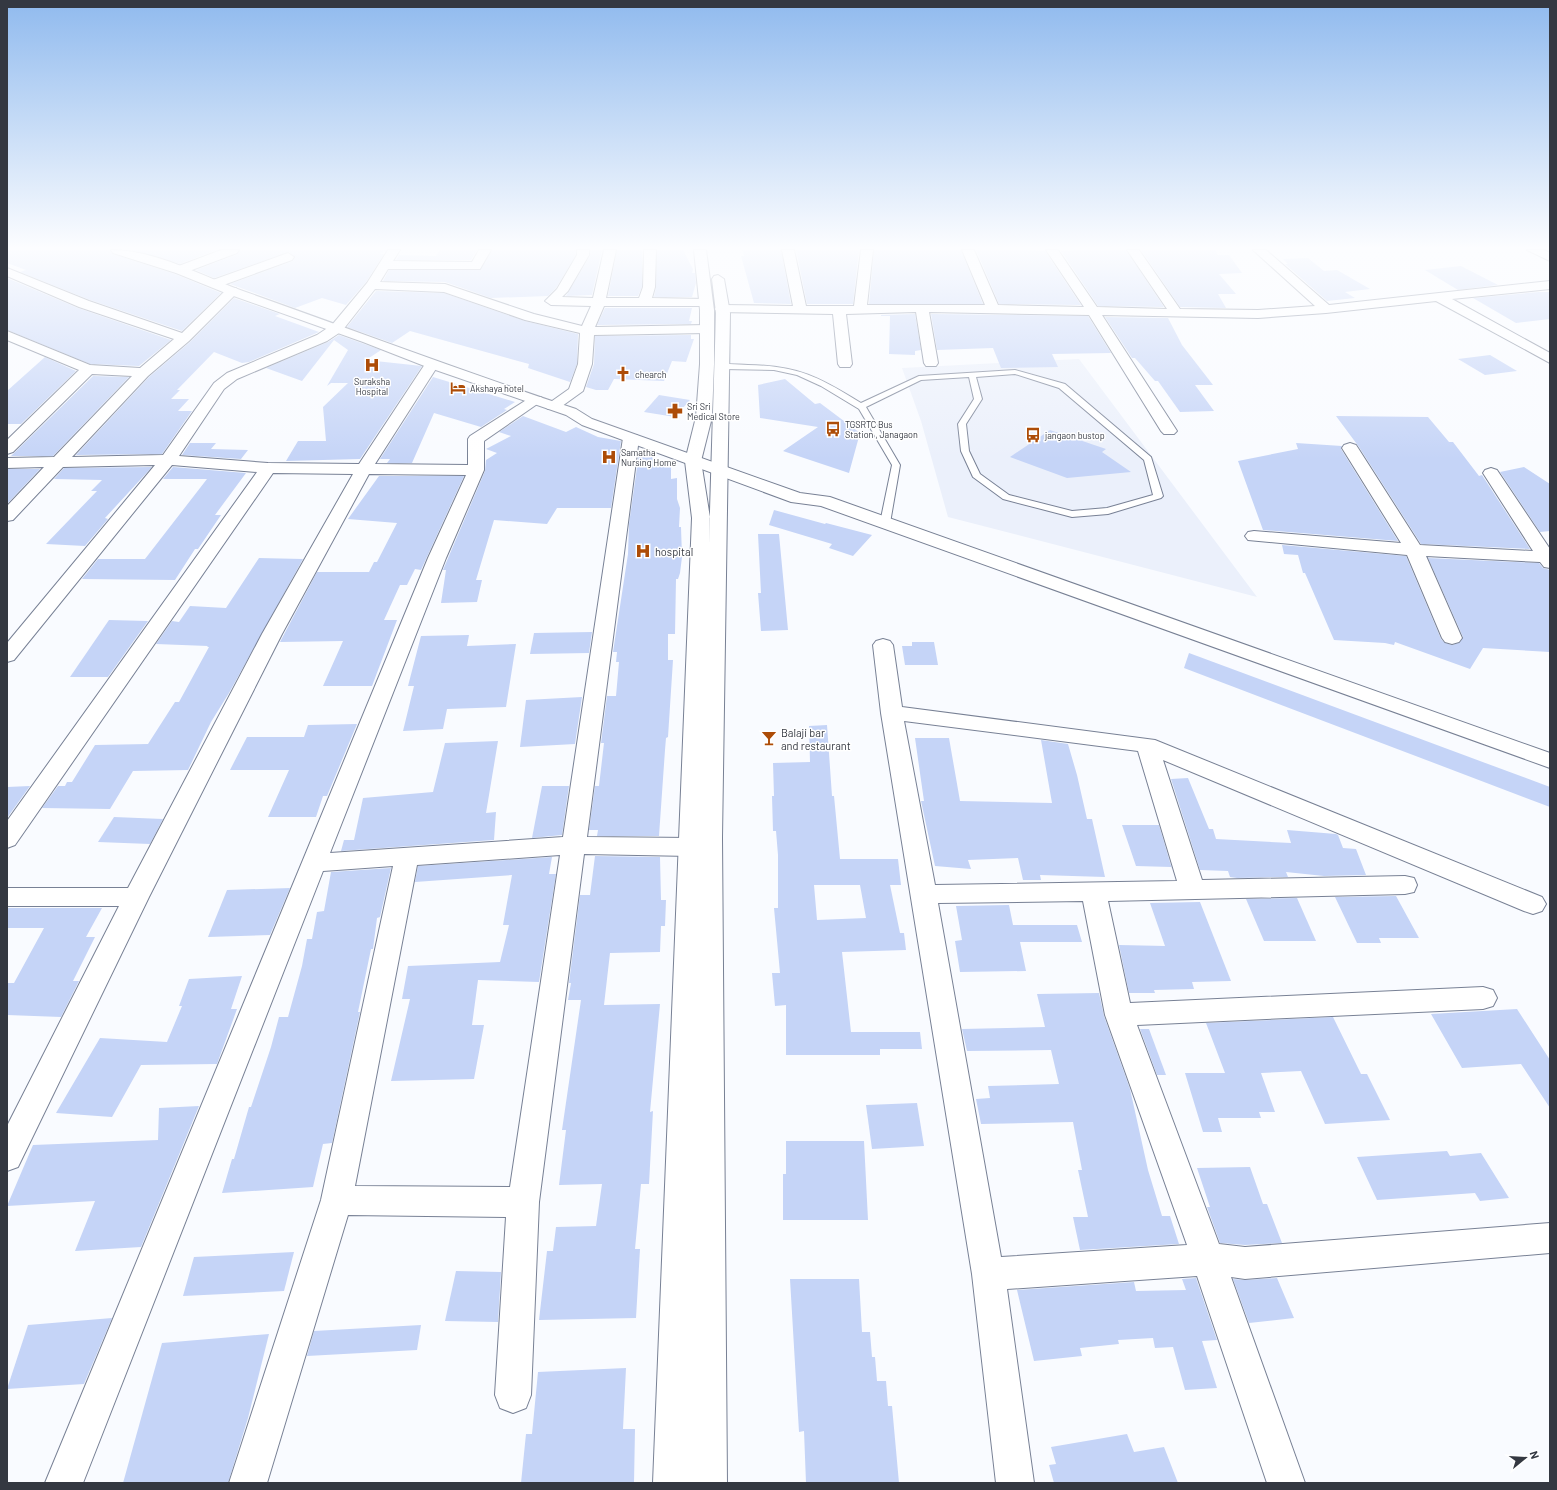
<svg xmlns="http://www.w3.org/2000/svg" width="1557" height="1490" font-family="Barlow,sans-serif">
  <rect width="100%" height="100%" fill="#f9fbff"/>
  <!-- built -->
  <path fill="#ebf0fb" d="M1079,359L1257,597L948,517L921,421L902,368Z"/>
  <!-- building -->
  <g fill="#c5d4f7" fill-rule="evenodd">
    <path d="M7,250H110L113,254L175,274L221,293L182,331L90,300L20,272L26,270L7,263Z"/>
    <path d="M132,250H216L180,264Z"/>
    <path d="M240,250H385L380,254H384L366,282L346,305L322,298L295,308L230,284L293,261L295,257L289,252L214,278L196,270L238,254Z"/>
    <path d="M440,250H477L471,260H396L399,255L436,256Z"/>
    <path d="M492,250H576V255L556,288L548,296L491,298L445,282L383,281L389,270H480Z"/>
    <path d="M590,250H602L592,295L566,296L590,256Z"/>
    <path d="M617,250H642V287L638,296H608Z"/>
    <path d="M657,250H683L693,269L692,273H695L696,283L692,297H654L656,287Z"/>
    <path d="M742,250H781L791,304L754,303L741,256H744Z"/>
    <path d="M796,250H859L853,304H807Z"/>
    <path d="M874,250H961L983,304H869Z"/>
    <path d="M976,250L1045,251L1081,305L999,304Z"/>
    <path d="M1126,250L1164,307H1163L1098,306L1061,251Z"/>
    <path d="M1141,250H1215L1218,255H1229L1242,273L1219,274L1236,294H1218L1226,308L1180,307Z"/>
    <path d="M1308,258L1324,271L1337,270L1370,289L1345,292L1355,298L1327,301L1285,264H1288L1283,259Z"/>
    <path d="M1461,266L1498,285L1458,290L1425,270Z"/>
    <path d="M7,278L78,308L171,340L139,366L90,364L7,330Z"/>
    <path d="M376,291L444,293L525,321L578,334L577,364L570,382L528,368L529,364L410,331L392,343L347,327Z"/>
    <path d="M1539,292H1550V319L1516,323L1473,298Z"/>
    <path d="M234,298L280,314L275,316L319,332L249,362L242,363L214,352L177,390H180L171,399H189L178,411H192L162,454L76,455L149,377L190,342Z"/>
    <path d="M605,308H692L689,321H692L691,324L597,325Z"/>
    <path d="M915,314L921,350L915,351V355L889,354L890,316H881V315Z"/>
    <path d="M931,314L1088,316L1111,353L1052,354L1058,367L1001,368L993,348L937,350Z"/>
    <path d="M1105,317L1168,318L1182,345L1213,385H1195L1214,411L1180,412L1158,381H1155L1135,358H1132Z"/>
    <path d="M339,335L381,350L366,360L422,366L360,459L286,461L298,441H326L323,407L348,383H331L327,386L348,350L334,340L302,381L266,368L328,342Z"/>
    <path d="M691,335V339H694L686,362L672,361L664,381L614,379L608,390H596L586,387L594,364L595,336Z"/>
    <path d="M1490,355L1517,371L1485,375L1458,359Z"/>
    <path d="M45,357L76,371L21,424H7V391Z"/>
    <path d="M93,376L129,377L53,456H11Z"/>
    <path d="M433,377L515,402L504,409L507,410L481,427L434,413L412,463H387L390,459H380Z"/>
    <path d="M785,379L815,404L820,403L860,433L849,473L783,451L818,427L760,418L758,385Z"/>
    <path d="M659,395L690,400L675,417L644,412Z"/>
    <path d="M523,416L566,432L576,427L598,437L621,441L611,508H557L547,524L494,520L476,580H482L477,602L441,603L446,570H443L485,471L486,460L497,453L486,449L511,436L499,432Z"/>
    <path d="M1336,416L1428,417L1449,442H1453L1479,476L1482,475L1530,549L1421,544L1359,447Z"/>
    <path d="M1050,430L1106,449L1102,452L1131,472L1067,478L1010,457Z"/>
    <path d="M190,443H216L211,449L248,450L241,459L182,455Z"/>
    <path d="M1296,443L1342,446L1341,449L1398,541L1263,530L1238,461L1298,449Z"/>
    <path d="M648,452V455H652L653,461L671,460V479L677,478V499L680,508L679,527H681L682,557L680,573L678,579H676L675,634H668V660H673L668,737L666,738L665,750L659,836H597L598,830H589L595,786H599L604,743H601L607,696H616L619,662H616L617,652H613L628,554L629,524L639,453Z"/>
    <path d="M152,467L105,518L108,519L85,546L46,544L97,491H91L102,480L54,479L64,468Z"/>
    <path d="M173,467L246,473L215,515H221L198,549H195L175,580L82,579L98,559H145L207,479H163Z"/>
    <path d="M1524,467L1550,484V531L1540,532L1500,472Z"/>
    <path d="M7,469H40L7,504Z"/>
    <path d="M379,476H464L421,570L415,569L407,585H400L384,620H397L372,686H323L343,641L280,642L317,572H369L374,562H377L397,523L348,519Z"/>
    <path d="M774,510L825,524L826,523L872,535L853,556L829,548L832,544L769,525Z"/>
    <path d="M758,534H779L788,630L761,631L758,593H761Z"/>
    <path d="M1282,545L1406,556L1441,639L1445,643L1452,645L1459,643L1463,637L1428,558L1539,563L1543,568L1550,570V652L1483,648L1470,669L1395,642L1394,645L1385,643L1334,640L1305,573H1303L1298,555L1284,554Z"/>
    <path d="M259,558L303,559L229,693L211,722L188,770L133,771L110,809L42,808L58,786H65L67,782H72L95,745L148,744L175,702H179L209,647H207L208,646L156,644L172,621L179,622L190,606L226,608Z"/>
    <path d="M109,620L148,621L108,677H70Z"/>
    <path d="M592,632L589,653L530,654L534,633Z"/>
    <path d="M469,635L467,646L516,644L506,707L447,709L443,729L403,731L414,686H408L421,636Z"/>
    <path d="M912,642H934L938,665H905L902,646H912Z"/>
    <path d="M1189,653L1550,787V807L1184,668Z"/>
    <path d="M582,697L575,744L520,747L526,700Z"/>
    <path d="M357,724L327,796H323L316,817H268L289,770H230L247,737H304L308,725Z"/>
    <path d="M827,725L832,796H834L840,859H898L901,885H890L900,933H904L906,950L842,952L851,1032H920L922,1049H880V1055H786V1005L775,1006L772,973H780L774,908H778V855L776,831H773L772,796H774L773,763L810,762L809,726ZM814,885H860L866,918L817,920Z"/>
    <path d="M915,738H949L960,801L1052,803L1041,740L1068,744L1077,775L1087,819H1092L1105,877L1040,875L1041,880H1023L1018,858L968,860L971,869L935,866L921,801H924Z"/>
    <path d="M498,741L486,813L496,812L494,840L341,851L344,840H354L363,798L433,792L445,743Z"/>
    <path d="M1188,778L1209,829H1213L1216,839L1291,843L1287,830L1336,834L1338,835L1343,848L1356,849L1366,875L1324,876L1286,872L1288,877L1237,878L1230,877L1228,871L1200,870L1171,779Z"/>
    <path d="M30,786L7,818V787Z"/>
    <path d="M542,786H569L562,835L532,838Z"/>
    <path d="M114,817L163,819L150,844L98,842Z"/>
    <path d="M1122,825H1159L1172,869L1171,867L1136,866Z"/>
    <path d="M595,856L660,857L661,900H666L665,926H661L660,952L610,953L604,1005L660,1004L650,1112L653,1111L649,1184H641L635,1249H640L636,1318L539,1320L547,1251H553L556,1227L596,1226L602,1184L559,1185L566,1130H562L581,1000H568L571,983H569L580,895H590Z"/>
    <path d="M552,857L549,874H556L539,982L478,980L472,1025H484L474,1079L391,1081L410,999H402L408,966L500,962L509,925H503L512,875L415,882L418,866Z"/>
    <path d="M391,868L380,917L377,918L373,949H371L358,1012H360L332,1143L323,1144L313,1187L222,1193L232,1159H234L249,1107H251L271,1047L279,1017H288L302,966L307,939H312L317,912L324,911L331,872Z"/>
    <path d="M290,888L270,935L208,937L227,890Z"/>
    <path d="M1396,896L1419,938H1379L1381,943H1357L1335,897Z"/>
    <path d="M1297,898L1316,941H1264L1246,899Z"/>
    <path d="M1200,902L1231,981L1192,982L1194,989L1154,990L1155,993H1129L1119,945L1165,946L1150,903Z"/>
    <path d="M1009,905L1013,925H1077L1082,942H1020L1026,971L960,972L955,941L962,940L956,906Z"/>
    <path d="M7,908H102L86,937H95L73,981H79L61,1017L7,1015V983H14L44,928H7Z"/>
    <path d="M242,976L231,1009H237L217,1064L141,1065L112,1117L56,1113L100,1038L167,1042L182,1006H179L189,979Z"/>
    <path d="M1099,993L1104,1016L1130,1089L1148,1170L1162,1216H1170L1179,1244L1080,1250L1073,1217H1088L1078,1170H1082L1073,1122L981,1124L976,1099L990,1098L988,1086L1059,1084L1051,1050L967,1051L962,1029L1045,1027L1037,994Z"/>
    <path d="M1517,1009L1550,1060V1108L1521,1064L1462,1068L1431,1014Z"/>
    <path d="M1333,1017L1361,1074H1367L1390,1120L1325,1124L1301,1071L1261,1073L1275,1112H1259L1261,1118H1218L1222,1132H1203L1185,1073H1225L1206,1023Z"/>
    <path d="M1140,1029H1149L1166,1075H1157Z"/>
    <path d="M917,1103L924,1146L872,1149L866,1105Z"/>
    <path d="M199,1106L141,1247L75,1251L95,1201L7,1206L33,1145L158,1140L159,1108Z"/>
    <path d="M786,1141H864L868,1220H783V1174H786Z"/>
    <path d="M1447,1151L1450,1156L1481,1153L1509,1198L1480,1201L1475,1193L1377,1200L1357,1157Z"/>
    <path d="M1250,1167L1263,1204H1267L1282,1243L1245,1245L1220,1243L1207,1207H1210L1197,1168Z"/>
    <path d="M294,1252L284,1291L183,1296L194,1257Z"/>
    <path d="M456,1271L501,1272L498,1322L445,1321Z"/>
    <path d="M1196,1278L1217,1340L1202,1341L1217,1388L1185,1390L1173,1347L1155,1348L1153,1338L1118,1340L1119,1344L1080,1348L1082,1356L1034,1361L1017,1290L1134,1282L1136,1291L1186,1290L1182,1279Z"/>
    <path d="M1277,1278L1294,1318L1249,1323L1233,1279L1245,1280Z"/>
    <path d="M790,1279H859L862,1332H870L872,1357H875L877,1381H886L888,1406H892L899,1483H806L804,1431L799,1432Z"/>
    <path d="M112,1318L84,1384L7,1389L28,1325Z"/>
    <path d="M421,1325L417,1350L307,1356L314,1331Z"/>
    <path d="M269,1334L248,1418L228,1483H123L162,1343Z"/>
    <path d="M626,1368L623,1429H635L634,1483H521L526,1434H532L538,1372Z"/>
    <path d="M1127,1434L1134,1452L1164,1447L1178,1483H1054L1049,1465L1056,1464L1051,1447Z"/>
  </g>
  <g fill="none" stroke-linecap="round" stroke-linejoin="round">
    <!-- service casing -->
    <g stroke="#788195" stroke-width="2">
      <path id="service" d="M720,365C729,363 739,365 748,365C799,366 819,377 861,403L919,376L1015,370L1065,384L1151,457L1163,496L1161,498L1108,514L1072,517L1003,499L973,477L961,451L958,424L974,399L969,377L921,380L866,407L900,465L890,523L888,525H882L880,523L892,465L859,409L821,386L797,375L774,370L723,369L719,367ZM1015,374L1059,388L1144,460L1153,495L1107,508L1072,511L1009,495L980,474L969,451L966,424L982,399L976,377Z"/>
    </g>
    <!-- minor casing -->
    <g stroke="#788195" stroke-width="2">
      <g id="minor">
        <path d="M221,250H239L237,253L184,273H176L174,270L176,267Z"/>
        <path d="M388,250H400L393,261L472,262L479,250H491L480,269H388L380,282L445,284L534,314L582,326L591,306L551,305L545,301L557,289L577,255V250H589V255L568,291L562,297L593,298L604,250H616L606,298H639L643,287L644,250H656L655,287L652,298L706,299L712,303L711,306H604L595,327L707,325L712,326L714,329L712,332L707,333L594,335L592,364L583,391L558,409H548L545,406L569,389L578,364L580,333L525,320L444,292L375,289L342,331L327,341L237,379L224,389L179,456L268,463L359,464L427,361H437L439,364L375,464L468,465V439L470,436L531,397H541L543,400L484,441V470L446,558L330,853L563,837L623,438L625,435H637L639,438L587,837L691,838L700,841L703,847L700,853L691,856L584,854L539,1202L531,1395L526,1408L513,1413L500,1408L495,1395L506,1217L348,1215L267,1483H229L321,1200L393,866L323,871L83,1483H45L428,558L466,475L369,474L282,634L149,897L18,1167L7,1171V1126L119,906H7V888H128L262,634L353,474L273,473L15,845L7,848V821L257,472L172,465L14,660L7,662V643L155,465L63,467L13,520L7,521V506L44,467L7,468V458L54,457L132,376L92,374L13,452L7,454V440L79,370L7,340V331L90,365L140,368L174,339L79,307L7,276V268L89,301L182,333L228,288H236L238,291L236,294L189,341L148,376L72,457L163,455L214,383L227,373L317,335L332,325L367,283ZM560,855L510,1187L355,1186L417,865Z"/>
        <path d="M782,250H794L806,306H854L861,250H873L867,305H985L962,250H974L998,305L1084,307L1046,250H1058L1097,307L1167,309L1127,250H1139L1180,309L1258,310L1315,306L1253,250H1266L1329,305L1550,281V289L1452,299L1550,353V363L1436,301L1326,313L1258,318L1102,315L1177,431L1174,434H1164L1161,431L1089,315L929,312L938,363L936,366H926L924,363L916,312L846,314L852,364L850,367H840L838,364L833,314L717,312L715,309L717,306L722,305L793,306Z"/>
        <path d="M1527,250H1544L1550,253V261Z"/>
        <path d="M288,253L294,257L292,260L218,287L214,288L208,284L210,281Z"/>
        <path d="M1350,443L1356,445L1358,448L1420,545L1533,551L1483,473L1485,470L1491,468L1497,470L1550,549V568L1544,567L1540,562L1426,556L1462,638L1459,642L1452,644L1445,642L1442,638L1407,555L1248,540L1245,536L1248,532L1254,531L1401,543L1342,448L1344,445Z"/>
        <path d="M883,639L890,641L893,645L902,707L1155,740L1542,897L1546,904L1542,911L1533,914L1524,911L1163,760L1202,880L1405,876L1414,878L1417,885L1414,892L1405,894L1108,901L1130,1003L1483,987L1493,990L1497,998L1493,1006L1483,1009L1137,1025L1219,1244L1245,1247L1550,1223V1253L1245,1279L1231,1277L1305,1483H1267L1197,1276L1007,1289L1034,1483H996L972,1274L881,713L873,645L876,641ZM904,721L1138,751L1177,881L935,885ZM1083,901L1105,1015L1187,1245L1001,1257L938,903Z"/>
      </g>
    </g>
    <!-- primary casing -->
    <g stroke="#788195" stroke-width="2">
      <path id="primary" d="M111,250C157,250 201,276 243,291C354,330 464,372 576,409L592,419L800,493L830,497L1550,753V768L821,506L791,502L582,425L566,415L427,367L363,342L228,294L176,273L113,253Z"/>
    </g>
    <!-- trunk casing -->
    <g stroke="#788195" stroke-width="2">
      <path id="trunk" d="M694,250H706L714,310V364L712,417L701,461L710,518L709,544L716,313L712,279L714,276L718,275L724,279L730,313L722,838L727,1483H653L692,518L685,461L696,417L700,364V310Z"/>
    </g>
    <!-- service -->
    <use href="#service" fill="#fff" fill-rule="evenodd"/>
    <!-- minor -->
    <use href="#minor" fill="#fff" fill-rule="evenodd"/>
    <!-- primary -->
    <use href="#primary" fill="#fff" fill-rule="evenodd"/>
    <!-- trunk -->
    <use href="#trunk" fill="#fff" fill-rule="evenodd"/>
  </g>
  <!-- sky -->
  <linearGradient id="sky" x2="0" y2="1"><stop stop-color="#90baee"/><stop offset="0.54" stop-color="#fcfdff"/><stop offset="1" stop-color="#fcfdff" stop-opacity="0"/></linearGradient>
  <rect width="1557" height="459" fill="url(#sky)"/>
  <!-- icons -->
  <defs>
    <g id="hospital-bare" transform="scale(1.2)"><path d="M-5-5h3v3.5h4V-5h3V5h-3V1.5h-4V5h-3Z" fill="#ad4c07" stroke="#fff" stroke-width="2.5" paint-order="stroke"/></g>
    <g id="church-bare" transform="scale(1.2)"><path d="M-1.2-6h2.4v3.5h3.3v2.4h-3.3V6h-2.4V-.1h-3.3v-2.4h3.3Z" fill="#ad4c07" stroke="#fff" stroke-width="2.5" paint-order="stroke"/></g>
    <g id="hotel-bare" transform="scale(1.2)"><path d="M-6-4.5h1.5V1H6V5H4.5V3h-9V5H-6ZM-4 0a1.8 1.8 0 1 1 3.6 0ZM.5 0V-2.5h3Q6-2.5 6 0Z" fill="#ad4c07" stroke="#fff" stroke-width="2.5" paint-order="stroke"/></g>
    <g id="pharmacy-bare" transform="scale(1.2)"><path d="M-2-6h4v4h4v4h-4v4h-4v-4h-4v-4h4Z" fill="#ad4c07" stroke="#fff" stroke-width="2.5" paint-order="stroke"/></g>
    <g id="bus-bare" transform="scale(1.2)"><path d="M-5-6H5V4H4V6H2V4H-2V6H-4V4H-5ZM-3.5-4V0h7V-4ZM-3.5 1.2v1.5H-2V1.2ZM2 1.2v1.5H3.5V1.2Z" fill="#ad4c07" stroke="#fff" stroke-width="2.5" paint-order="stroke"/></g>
    <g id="bar-bare" transform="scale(1.2)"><path d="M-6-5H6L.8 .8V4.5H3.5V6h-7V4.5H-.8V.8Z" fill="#ad4c07" stroke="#fff" stroke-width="2.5" paint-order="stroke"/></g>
  </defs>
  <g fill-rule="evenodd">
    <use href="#hospital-bare" x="372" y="365"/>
    <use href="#church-bare" x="623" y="374"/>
    <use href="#hotel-bare" x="458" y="388"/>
    <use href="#pharmacy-bare" x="675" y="411"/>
    <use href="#bus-bare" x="833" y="429"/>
    <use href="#bus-bare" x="1033" y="435"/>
    <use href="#hospital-bare" x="609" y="457"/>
    <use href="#hospital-bare" x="643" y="551"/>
    <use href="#bar-bare" x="769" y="738"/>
  </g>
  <g text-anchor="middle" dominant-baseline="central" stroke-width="3" stroke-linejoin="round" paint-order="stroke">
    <!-- far-poi labels -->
    <g font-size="9" fill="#343841" stroke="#fff" text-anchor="start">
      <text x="635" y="374">chearch</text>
      <text x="372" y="381" text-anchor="middle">Suraksha<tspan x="372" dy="10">Hospital</tspan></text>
      <text x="470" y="388">Akshaya hotel</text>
      <text x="687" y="406">Sri Sri<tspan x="687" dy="10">Medical Store</tspan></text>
      <text x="845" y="424">TGSRTC Bus<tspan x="845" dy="10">Station , Janagaon</tspan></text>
      <text x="1045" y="435">jangaon bustop</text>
      <text x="621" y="452">Samatha<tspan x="621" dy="10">Nursing Home</tspan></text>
    </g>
    <!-- poi labels -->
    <g font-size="11" fill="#343841" stroke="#fff" text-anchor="start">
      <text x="655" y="551">hospital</text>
      <text x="781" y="732">Balaji bar<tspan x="781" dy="13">and restaurant</tspan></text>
    </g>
  </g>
  <!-- border -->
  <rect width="1557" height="1490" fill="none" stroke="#343841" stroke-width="16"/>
  <!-- north arrow -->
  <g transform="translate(1525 1458) rotate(72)" stroke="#ffffff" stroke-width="3" paint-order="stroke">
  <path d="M0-3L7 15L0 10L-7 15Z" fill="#343841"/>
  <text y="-6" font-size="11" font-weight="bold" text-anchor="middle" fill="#343841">N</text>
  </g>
</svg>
